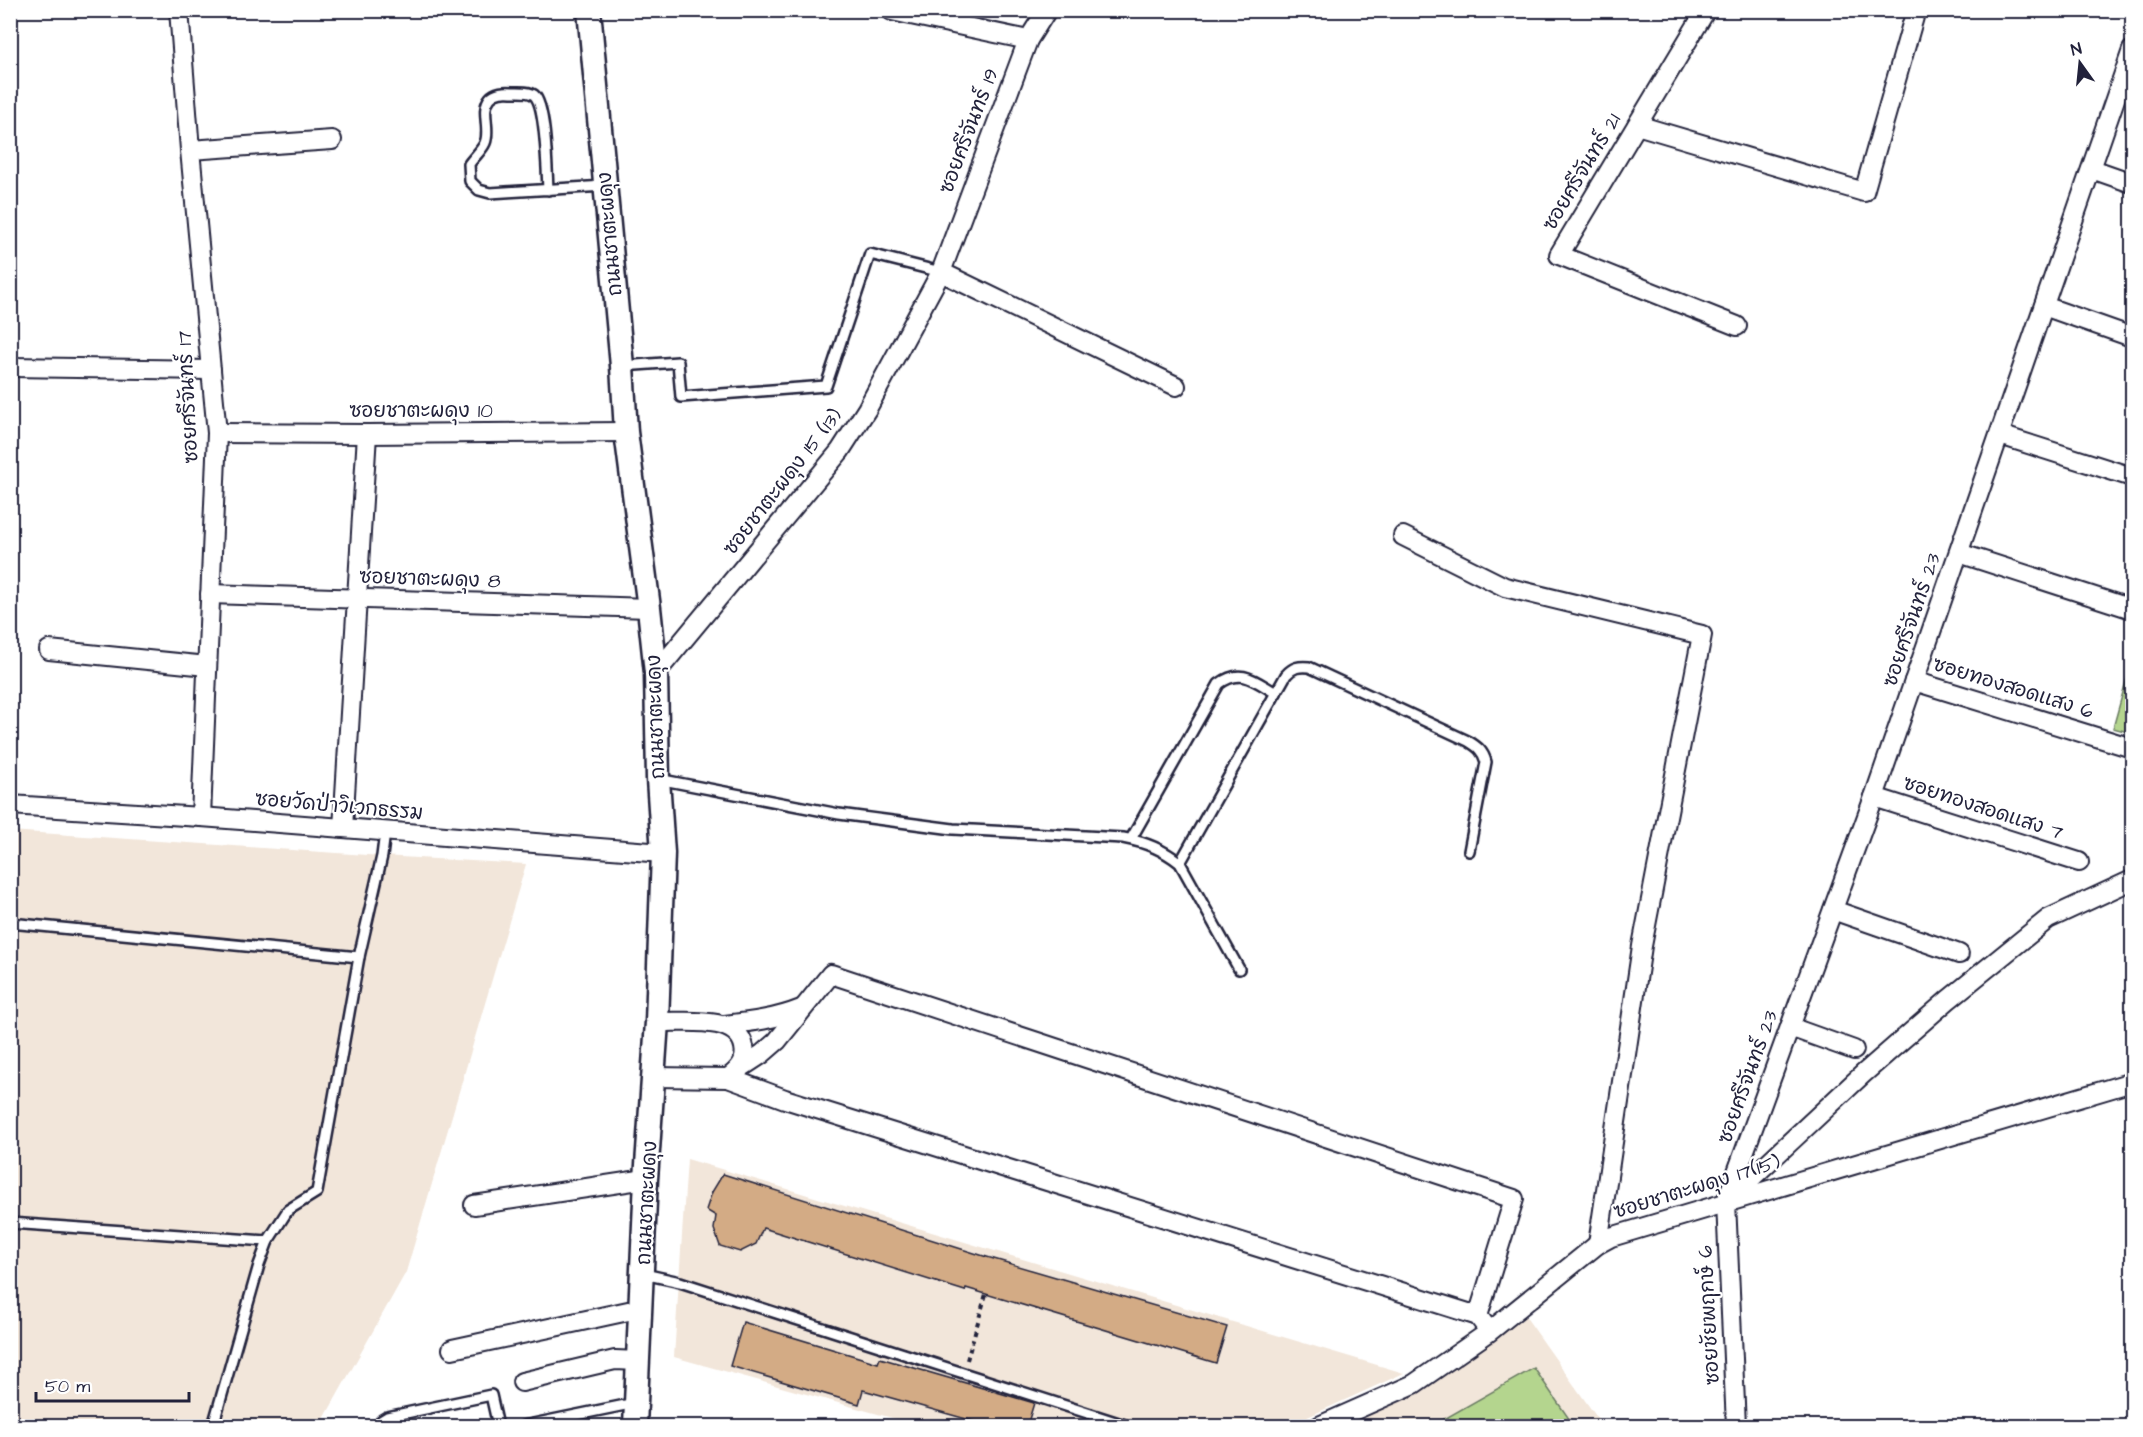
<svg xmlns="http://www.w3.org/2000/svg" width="2143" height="1437" font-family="'Architects Daughter','Playpen Sans Thai',sans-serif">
  <rect width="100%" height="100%" fill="#fff"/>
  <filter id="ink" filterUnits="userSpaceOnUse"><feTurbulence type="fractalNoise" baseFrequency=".0167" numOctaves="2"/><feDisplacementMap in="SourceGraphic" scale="12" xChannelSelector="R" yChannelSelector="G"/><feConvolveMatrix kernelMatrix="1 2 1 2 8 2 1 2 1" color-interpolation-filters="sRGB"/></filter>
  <g filter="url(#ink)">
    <!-- built -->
    <g fill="#f2e6da">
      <path d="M10,831L382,856L526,864L406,1272L320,1426H11Z"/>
      <path d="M687,1159L1404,1373L1288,1426H921L674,1357Z"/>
      <path d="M1523,1313L1603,1426H1333L1440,1377Z"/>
    </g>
    <!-- green -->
    <g fill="#b4d58e" stroke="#6b7c64" stroke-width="1.5">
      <path d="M2132,660V733L2113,728Z"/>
      <path d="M1534,1368L1574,1426H1432Z"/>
    </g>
    <!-- building -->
    <g fill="#d3ab85" stroke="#22223b" stroke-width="1.5">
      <path d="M723,1174L987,1257L1227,1327L1216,1363L966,1288L965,1291L763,1228L756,1244L740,1252L720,1246L714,1229L716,1216L706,1210L712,1192Z"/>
      <path d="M743,1322L878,1363L880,1358L1034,1403L1027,1426H991L863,1390L859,1404L730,1366Z"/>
    </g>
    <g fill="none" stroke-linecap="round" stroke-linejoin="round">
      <!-- service casing -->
      <g stroke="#22223b" stroke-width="14">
        <g id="service">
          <path d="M548,190C547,172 546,105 534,95C529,91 518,92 512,92C505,91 495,92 490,98C480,110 491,129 485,143C482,150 474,157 469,164L470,181L479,190L490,193L605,186"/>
          <path d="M622,366L678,362L681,397L826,386L870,254L941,272"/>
          <path d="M658,779L839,814L953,829L1123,838C1145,842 1163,849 1180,863L1239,969"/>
          <path d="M1131,839L1219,684C1241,667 1255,681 1276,693"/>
          <path d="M1180,863L1286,675C1293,667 1299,666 1309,667L1468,741C1478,747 1483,751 1486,762L1469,851"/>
          <path d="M10,923L359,957"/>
          <path d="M10,1223L268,1241"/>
          <path d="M644,1274L680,1282L1128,1426"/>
          <path d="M213,1426L259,1265L268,1241L288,1210L317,1192L359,957L382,856L385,832"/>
          <path d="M378,1426L382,1420L387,1417L491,1395L498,1426"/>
          <path d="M523,1426L635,1403"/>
        </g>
      </g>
      <!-- minor casing -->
      <g stroke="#22223b" stroke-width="22">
        <g id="minor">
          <path d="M179,10L190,150L217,433L201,817"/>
          <path d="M1706,10L1559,255L1737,326"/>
          <path d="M892,11L1028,40"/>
          <path d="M1637,125L1864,192L1916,10"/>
          <path d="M190,150L332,140"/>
          <path d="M2092,169L2132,183"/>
          <path d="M941,272L1176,386"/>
          <path d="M2044,306L2132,337"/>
          <path d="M10,367L211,370"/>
          <path d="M217,433L367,434L626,432"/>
          <path d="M2000,435L2132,477"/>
          <path d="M1403,536L1505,587L1702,635L1642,946L1598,1244"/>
          <path d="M1959,553L2132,609"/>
          <path d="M210,594L649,608"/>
          <path d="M49,650L207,666"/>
          <path d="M656,673L840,451L867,409L941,272L1028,40L1047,10"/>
          <path d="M1914,681L2132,748"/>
          <path d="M1874,797L2079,862"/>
          <path d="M10,805L201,817L663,853"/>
          <path d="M343,828L367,434"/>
          <path d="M1833,910L1959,954"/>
          <path d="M725,1025C751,1022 776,1019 801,1009"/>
          <path d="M1790,1027L1854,1050"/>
          <path d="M739,1069L762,1054L777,1041L831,974L1514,1199L1478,1316"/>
          <path d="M654,1077L728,1078C739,1070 747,1061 744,1047C738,1014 682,1023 657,1022"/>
          <path d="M728,1078L785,1099L1478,1316L1484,1324"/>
          <path d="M1729,1199L1863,1074L1948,1000L2048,919L2132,880"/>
          <path d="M474,1205L646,1179"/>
          <path d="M452,1349L642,1308"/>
          <path d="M522,1382L615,1360L639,1361"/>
          <path d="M1319,1426L1414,1384L1489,1332L1598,1244L1611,1237L2132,1082"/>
          <path d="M1736,1426L1726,1202L1874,797L2132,50"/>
        </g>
      </g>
      <!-- tertiary casing -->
      <g stroke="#22223b" stroke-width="27">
        <path id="tertiary" d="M589,10L622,366L626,432L649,608L656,673L658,779L663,853L657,1022L646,1179L635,1426"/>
      </g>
      <!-- path -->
      <path stroke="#22223b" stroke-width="4" stroke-dasharray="4.5 4.5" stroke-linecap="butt" d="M967,1360L986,1294"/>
      <!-- service -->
      <use href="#service" stroke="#fff" stroke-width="9"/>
      <!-- minor -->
      <use href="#minor" stroke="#fff" stroke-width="18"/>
      <!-- tertiary -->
      <use href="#tertiary" stroke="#fff" stroke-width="22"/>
    </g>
  </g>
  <g text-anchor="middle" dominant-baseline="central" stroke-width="4.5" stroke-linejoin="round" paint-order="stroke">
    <!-- street labels -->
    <g font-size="20" fill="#22223b" stroke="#fff">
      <text transform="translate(969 131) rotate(-69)">ซอยศรีจันทร์ 19</text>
      <text transform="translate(1582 172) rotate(-59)">ซอยศรีจันทร์ 21</text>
      <text transform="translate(610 234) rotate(-95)">ถนนชาตะผดุง</text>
      <text transform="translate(188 397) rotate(-93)">ซอยศรีจันทร์ 17</text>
      <text x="421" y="411">ซอยชาตะผดุง 10</text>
      <text transform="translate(783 482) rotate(-52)">ซอยชาตะผดุง 15 (13)</text>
      <text transform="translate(430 579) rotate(2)">ซอยชาตะผดุง 8</text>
      <text transform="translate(1912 620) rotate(-71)">ซอยศรีจันทร์ 23</text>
      <text transform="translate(2013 688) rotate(17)">ซอยทองสอดแสง 6</text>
      <text transform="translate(656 717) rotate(-92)">ถนนชาตะผดุง</text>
      <text transform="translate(339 806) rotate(5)">ซอยวัดป่าวิเวกธรรม</text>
      <text transform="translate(1983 808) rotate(18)">ซอยทองสอดแสง 7</text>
      <text transform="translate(1748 1077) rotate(-70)">ซอยศรีจันทร์ 23</text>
      <text transform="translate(1697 1187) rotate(-17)">ซอยชาตะผดุง 17(15)</text>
      <text transform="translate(647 1203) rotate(-87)">ถนนชาตะผดุง</text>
      <text transform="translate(1709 1315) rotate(-93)">ซอยชัยพฤกษ์ 6</text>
    </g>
  </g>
  <!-- margin -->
  <rect width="2143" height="1437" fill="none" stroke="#fff" stroke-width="36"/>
  <rect x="18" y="18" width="2107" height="1401" fill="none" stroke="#22223b" stroke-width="2" filter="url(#ink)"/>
  <!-- north arrow -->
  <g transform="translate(2080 63) rotate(345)" stroke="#ffffff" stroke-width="4.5" paint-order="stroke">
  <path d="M0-4.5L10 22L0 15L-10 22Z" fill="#22223b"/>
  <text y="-9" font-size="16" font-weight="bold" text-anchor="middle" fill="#22223b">N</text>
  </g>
  <!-- scale -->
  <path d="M36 1392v9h153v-9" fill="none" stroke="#22223b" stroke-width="3"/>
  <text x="45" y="1392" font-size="18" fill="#22223b" stroke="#ffffff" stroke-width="4.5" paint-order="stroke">50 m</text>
</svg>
